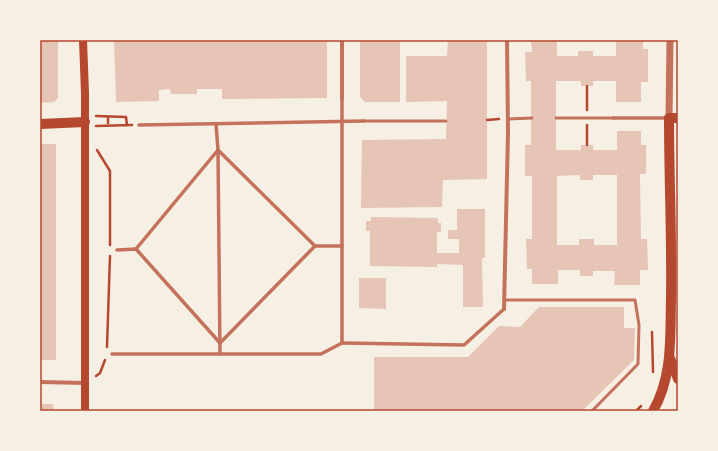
<svg xmlns="http://www.w3.org/2000/svg" width="718" height="451" font-family="'PT Sans',sans-serif">
  <rect width="100%" height="100%" fill="#f6efe4"/>
  <!-- building -->
  <g fill="#e6c5b7" fill-rule="evenodd">
    <path d="M40,40H58V98L54,102L40,103Z"/>
    <path d="M114,40H327V98L222,99V89H197V94H171L170,89L159,90V101L116,102Z"/>
    <path d="M360,40H400V102H365L360,97Z"/>
    <path d="M448,40H487V179L443,180L442,207L361,208L362,140L446,139L447,101L406,102V56H447Z"/>
    <path d="M531,40H557V56H578V51H593V56H616V40H643V49H648V82H641V102H616V81H593V86H581V81H556V150H581V145H593V150H617V131H641V145H646V174H640L641,239H647L648,270H640V285H614L615,271H593V276H580V270H558V284H532V269H527L526,239H532V176H525V145H531V81H526L525,52H532ZM580,175V180H593V175H617V245H594V239H579V245H557V176Z"/>
    <rect x="40" y="144" width="16" height="216"/>
    <path d="M457,209H485V258H482L483,307H463V265L437,264V267L370,266V231H366V221H371V217L438,218V223H441V232H437V253H459V239H448V230H457Z"/>
    <path d="M359,278H386V309L359,308Z"/>
    <path d="M539,307H624V328H635L634,360L582,411H374V357H468L499,326L520,327Z"/>
    <path d="M40,404H53L54,411H40Z"/>
  </g>
  <g fill="none" stroke-linecap="round" stroke-linejoin="round">
    <!-- path -->
    <g stroke="#b5482f" stroke-width="2.5">
      <path d="M587,86V110"/>
      <path d="M96,116L126,117L127,125"/>
      <path d="M108,118V123"/>
      <path d="M487,120L499,119"/>
      <path d="M587,125V145"/>
      <path d="M96,126L132,125"/>
      <path d="M97,150L110,171V245"/>
      <path d="M652,332L653,372"/>
      <path d="M107,347L110,256"/>
      <path d="M96,376L100,373L105,360"/>
      <path d="M636,411L641,406"/>
    </g>
    <!-- service -->
    <g stroke="#c5725c" stroke-width="3">
      <path d="M556,118H613"/>
      <path d="M508,119L532,118"/>
      <path d="M364,121H446"/>
      <path d="M505,300H635L639,325L638,364L592,411"/>
    </g>
    <!-- pedestrian -->
    <g stroke="#c5725c" stroke-width="3.5">
      <path d="M613,118H668"/>
      <path d="M216,124L218,150L220,354"/>
      <path d="M139,125L364,121"/>
      <path d="M136,249L218,150L315,246"/>
      <path d="M117,250L136,249L220,343L315,246H342"/>
      <path d="M342,343L464,345L504,309"/>
      <path d="M112,354H321L342,343V98"/>
    </g>
    <!-- minor -->
    <g stroke="#c5725c" stroke-width="4">
      <path d="M342,98V40"/>
      <path d="M504,309L508,132L507,40"/>
      <path d="M40,382L85,383"/>
    </g>
    <!-- tertiary -->
    <path stroke="#c5725c" stroke-width="7" d="M669,118L670,40"/>
    <!-- secondary -->
    <path stroke="#b5482f" stroke-width="8" d="M83,40L85,93V411"/>
    <!-- primary -->
    <g stroke="#b5482f" stroke-width="10">
      <path d="M40,124L85,122"/>
      <path d="M670,358L678,379"/>
      <path d="M653,411C673,377 670,336 671,298C672,238 669,178 669,118H678"/>
    </g>
  </g>
  <!-- border -->
  <rect width="718" height="451" fill="none" stroke="#f6efe4" stroke-width="82"/>
  <rect x="41" y="41" width="636" height="369" fill="none" stroke="#b5482f" stroke-width="1.5"/>
</svg>
